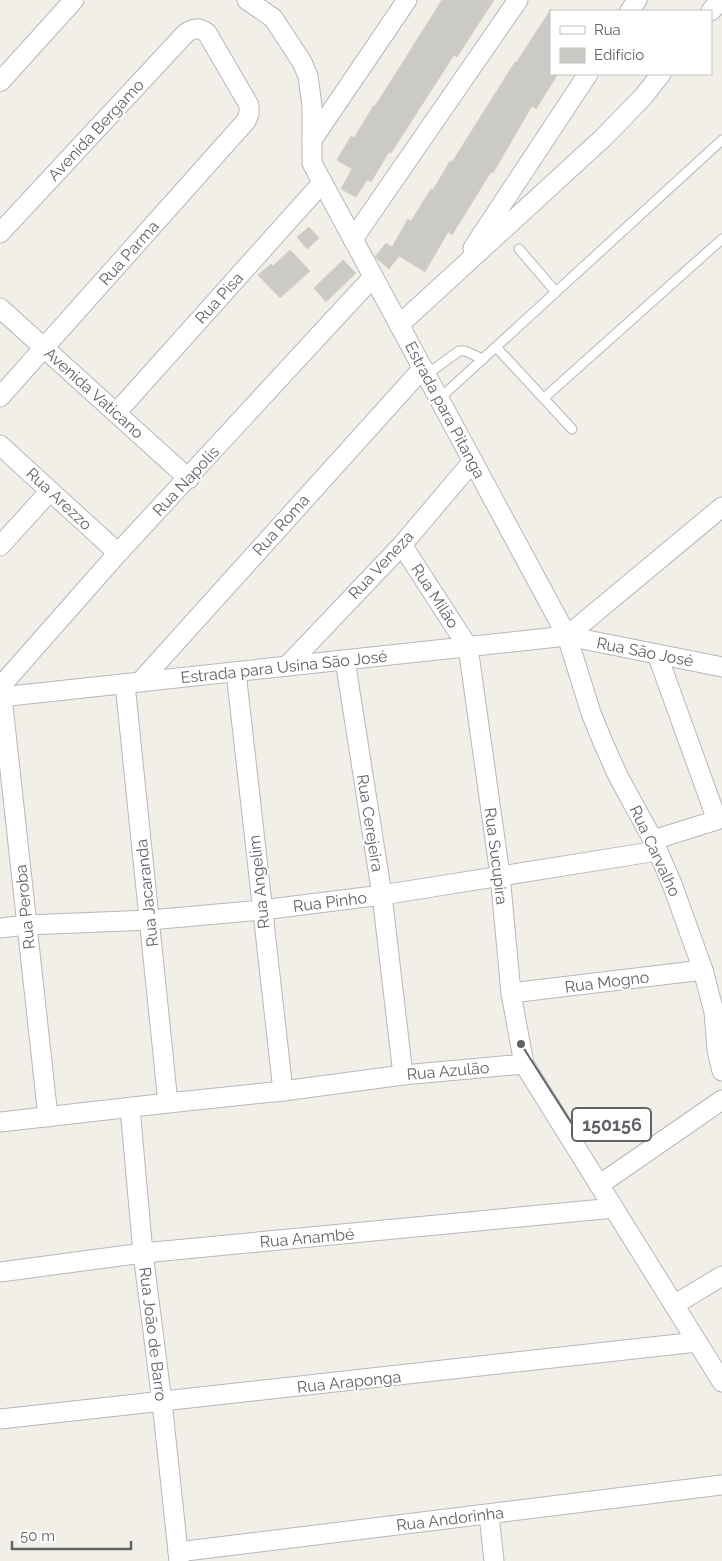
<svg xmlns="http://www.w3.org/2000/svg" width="722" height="1561" font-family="Raleway,sans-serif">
  <rect width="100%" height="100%" fill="#f1efe8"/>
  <!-- building -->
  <g fill="#cccac5" stroke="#d6d1c6">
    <path d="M442,0H494L457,57L454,55L391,153L389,152L371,182L367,180L356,197L341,189L352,169L337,160L351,136L354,138L374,105L375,106Z"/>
    <path d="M551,9V74H558L536,109L532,106L493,173L491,172L452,235L448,232L425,272L399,256L389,269L375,257L386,243L392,247L408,219L411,221L431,189L433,190L450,161L452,162L515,62L516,63Z"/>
    <path d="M309,227L319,238L307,249L297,237Z"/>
    <path d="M290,250L310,271L280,298L258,275L271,264L273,266Z"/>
    <path d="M343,260L356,273L326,302L314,288Z"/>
  </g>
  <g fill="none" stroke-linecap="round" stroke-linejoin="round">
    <!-- service casing -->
    <g stroke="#b5b8bc" stroke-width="11">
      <g id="service">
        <path d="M519,249L556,292"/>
        <path d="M496,347L572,429"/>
        <path d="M426,375L459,351H465L483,359"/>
        <path d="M544,398L722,239"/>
        <path d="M439,399L722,140"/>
      </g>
    </g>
    <!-- minor casing -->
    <g stroke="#b5b8bc" stroke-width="21">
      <g id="minor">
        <path d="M247,0L273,18L302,62L308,76L312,106V140"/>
        <path d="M407,0L312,140V163L567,636L591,713L602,740L618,776L653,840L672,884L703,970L714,1012L717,1050L722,1071"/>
        <path d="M630,11L637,0"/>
        <path d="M711,11L720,0"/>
        <path d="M0,82L74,0"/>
        <path d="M0,233L186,33C194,28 199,27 207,33L249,105V114L246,121L0,397"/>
        <path d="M353,239L518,0"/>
        <path d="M473,248L588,74"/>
        <path d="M0,308L189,479"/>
        <path d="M399,325L603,138L643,97L661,74"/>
        <path d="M116,413L322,183"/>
        <path d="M0,445L118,553"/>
        <path d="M402,545L468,647L500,875L511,993L524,1064L722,1382"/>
        <path d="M0,546L50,491"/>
        <path d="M567,636L722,507"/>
        <path d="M345,660L382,895L403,1075"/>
        <path d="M287,666L402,545L473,461"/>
        <path d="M236,672L283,1091"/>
        <path d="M140,682L423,368"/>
        <path d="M125,684L168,1103"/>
        <path d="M0,687L118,553L373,277"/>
        <path d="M0,697L567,636L722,667"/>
        <path d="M2,697L48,1117"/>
        <path d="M653,840L717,820L657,654"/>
        <path d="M0,928L27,925L150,920L262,910L382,895L657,851"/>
        <path d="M511,993L703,970"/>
        <path d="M130,1108L143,1253L162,1402L179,1561"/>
        <path d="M0,1122L168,1103L283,1091L403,1075L524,1064"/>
        <path d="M599,1185L722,1100"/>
        <path d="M0,1272L143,1253L614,1208"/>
        <path d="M674,1305L722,1276"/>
        <path d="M0,1419L697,1342"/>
        <path d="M489,1515L494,1561"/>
        <path d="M178,1552L722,1485"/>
      </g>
    </g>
    <!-- service -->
    <use href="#service" stroke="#fff" stroke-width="9"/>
    <!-- minor -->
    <use href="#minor" stroke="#fff" stroke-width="19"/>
  </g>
  <g text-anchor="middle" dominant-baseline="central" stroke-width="4" stroke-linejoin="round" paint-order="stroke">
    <!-- street labels -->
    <g font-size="16" fill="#5f6368" stroke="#fff">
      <text transform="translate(96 130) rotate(-47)">Avenida Bergamo</text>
      <text transform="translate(129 253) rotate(-48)">Rua Parma</text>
      <text transform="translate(219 298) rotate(-48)">Rua Pisa</text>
      <text transform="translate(94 393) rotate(42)">Avenida Vaticano</text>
      <text transform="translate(445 410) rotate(62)">Estrada para Pitanga</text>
      <text transform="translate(186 481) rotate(-47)">Rua Napolis</text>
      <text transform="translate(59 499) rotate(43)">Rua Arezzo</text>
      <text transform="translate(281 525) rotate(-48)">Rua Roma</text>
      <text transform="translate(381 565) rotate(-47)">Rua Veneza</text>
      <text transform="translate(435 596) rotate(57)">Rua Milão</text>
      <text transform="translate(645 652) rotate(11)">Rua São José</text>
      <text transform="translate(284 667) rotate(-6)">Estrada para Usina São José</text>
      <text transform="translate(370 823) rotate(81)">Rua Cerejeira</text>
      <text transform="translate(655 851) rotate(65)">Rua Carvalho</text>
      <text transform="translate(496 856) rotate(83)">Rua Sucupira</text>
      <text transform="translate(259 882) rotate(-96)">Rua Angelim</text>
      <text transform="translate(147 893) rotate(-96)">Rua Jacaranda</text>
      <text transform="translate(330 902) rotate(-7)">Rua Pinho</text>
      <text transform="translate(25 907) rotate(-96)">Rua Peroba</text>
      <text transform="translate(607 982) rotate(-7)">Rua Mogno</text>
      <text transform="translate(448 1071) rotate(-5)">Rua Azulão</text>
      <text transform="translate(307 1238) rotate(-5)">Rua Anambé</text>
      <text transform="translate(153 1334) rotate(83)">Rua João de Barro</text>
      <text transform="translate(349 1382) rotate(-6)">Rua Araponga</text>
      <text transform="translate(450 1519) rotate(-7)">Rua Andorinha</text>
    </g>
  </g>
  <!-- callouts -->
  <path fill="none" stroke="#5f6368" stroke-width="2" d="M521 1044L572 1124"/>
  <circle fill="#5f6368" stroke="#fff" stroke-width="2" cx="521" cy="1044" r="5"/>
  <rect fill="#fff" stroke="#5f6368" stroke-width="2" x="572" y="1108" width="79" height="33" rx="5"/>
  <g font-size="18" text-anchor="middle" font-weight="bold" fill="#5f6368">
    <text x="612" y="1131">150156</text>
  </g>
  <!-- legend -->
  <rect x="550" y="10" width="162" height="65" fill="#ffffff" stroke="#bfc1c3"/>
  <rect x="560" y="26" width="25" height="8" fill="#ffffff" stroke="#bfc1c3"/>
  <text x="594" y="35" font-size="15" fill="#5f6368">Rua</text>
  <rect x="560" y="48" width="25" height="15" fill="#cccac5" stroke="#bfc1c3"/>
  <text x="594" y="60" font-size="15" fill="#5f6368">Edifício</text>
  <!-- scale -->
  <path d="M12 1541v8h119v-8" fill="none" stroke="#5f6368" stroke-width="2.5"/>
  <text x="20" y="1541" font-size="15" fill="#5f6368" stroke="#ffffff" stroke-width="4" paint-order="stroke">50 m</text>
</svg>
